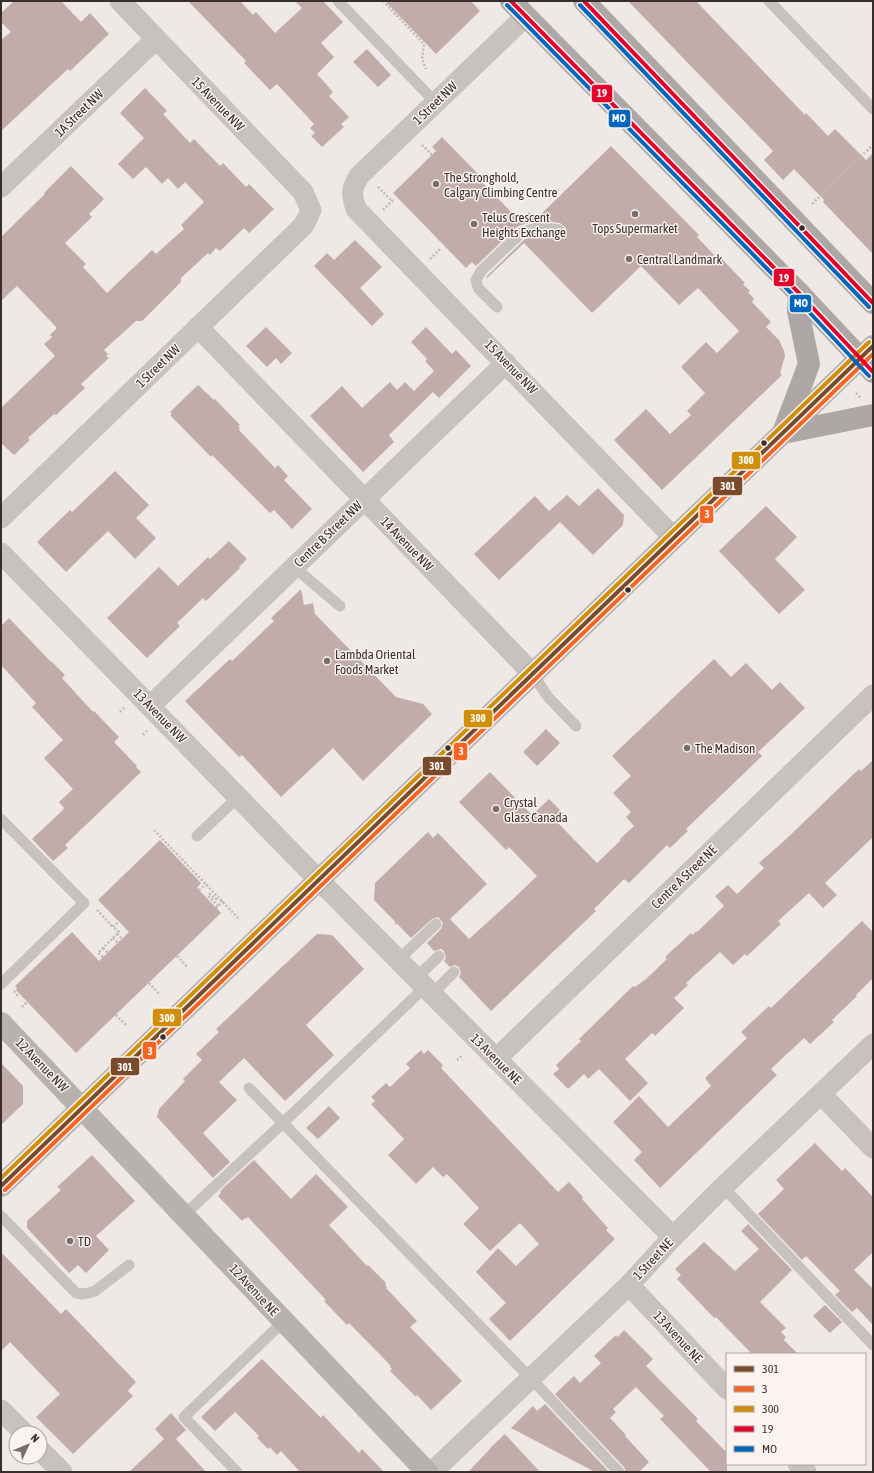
<svg xmlns="http://www.w3.org/2000/svg" width="874" height="1473" font-family="'Asap Condensed',sans-serif">
  <rect width="100%" height="100%" fill="#eee9e6"/>
  <!-- building -->
  <g fill="#c1aca9">
    <path d="M14,1H61L81,22L90,13L109,34L70,71L68,69L1,131V40L11,32L1,22V13Z"/>
    <path d="M188,1H240L253,15L256,12L275,33L302,8L295,1H323L343,22L321,43L334,57L317,74L333,92L329,96L349,117L341,124L344,127L322,147L311,136L315,133L310,128L314,124L277,84L270,90L244,63L246,61Z"/>
    <path d="M385,1H471L480,11L436,54Z"/>
    <path d="M628,1H696L805,115L806,113L828,136L835,129L866,160L873,153V254L823,202L824,200L794,169L783,180L764,160L773,151Z"/>
    <path d="M367,49L391,75L378,87L353,62Z"/>
    <path d="M145,88L167,111L163,114L190,143L194,139L220,166L223,163L246,187L249,184L274,209L249,233L244,228L220,251L216,248L210,255L208,253L181,278V282L142,321H136L104,350L108,354L106,356L109,358L81,384L85,388L56,415L54,414L28,438L30,440L14,455L1,443V408L55,356L44,344L52,337L50,335L57,328L17,286L1,301V237L45,194L44,193L71,166L104,199L89,214L92,217L65,243L86,264L83,267L107,293L152,250L156,254L184,229L181,225L204,202L185,182L178,189L168,178L162,184L146,167L133,179L118,164L144,138L120,113Z"/>
    <path d="M442,137L479,175L477,177L520,221L529,212L536,219L611,146L699,235L697,237L719,260L721,258L745,283L743,284L750,291L748,292L754,299L752,302L771,322L766,327L779,340L784,351L785,356L780,373L782,375L662,490L614,440L646,409L670,434L691,415L687,411L705,393L681,367L706,342L717,353L739,331L698,288L679,305L641,266L592,313L524,243L487,278L486,277L525,239L540,234L562,236L565,234L566,228L560,223L540,220L518,226L476,266L472,262L466,268L393,193L436,151L432,147Z"/>
    <path d="M355,240L382,267L360,288L384,314L372,326L314,266L327,253L334,260Z"/>
    <path d="M266,327L292,353L281,364L276,358L267,367L246,346Z"/>
    <path d="M426,327L452,354L456,350L471,366L439,398L433,392L389,435L394,442L363,472L310,416L342,386L362,408L390,382L397,390L405,382L414,391L434,371L425,361L427,359L411,342Z"/>
    <path d="M198,385L214,400L215,399L240,425L238,427L240,428L239,430L275,468L278,465L288,476L284,480L312,509L292,529L274,510L270,513L212,455L211,457L209,455L170,415L172,414L170,412Z"/>
    <path d="M115,471L149,505L136,518L156,538L135,559L108,531L66,572L37,542L70,510L72,512Z"/>
    <path d="M598,488L624,515L623,525L593,555L560,522L499,580L474,554L535,496L549,511L567,495L579,506Z"/>
    <path d="M766,506L797,537L775,559L805,590L779,614L719,551Z"/>
    <path d="M229,541L247,559L239,567L240,568L206,601L203,598L177,623L180,626L147,658L107,618L159,567L178,586L208,557L210,559Z"/>
    <path d="M301,589L304,605L313,603L315,614L396,697L423,704L432,714L363,781L333,748L281,797L242,755L239,757L185,701L230,659L232,661L274,621L271,618Z"/>
    <path d="M9,618L51,662H52L65,675L62,678L93,712L94,711L119,737L114,742L137,766L136,767L141,772L65,845L68,848L53,861L32,839L63,810L64,808L59,802L73,789L44,758L63,740L32,707L36,703L1,665V626Z"/>
    <path d="M714,659L731,677L746,663L772,690L780,682L805,708L758,752L762,756L686,829L688,831L670,848L667,845L629,883L624,879L594,909L596,911L491,1011L459,977L461,973L459,967L455,965L450,967L444,961L446,958L444,951L441,949L434,951L427,943L441,929L443,923L441,920L438,917L432,919L411,938L374,900L375,883L428,832L433,838L438,833L487,884L450,919L469,939L514,898L537,876L509,847L506,850L459,802L490,772L532,815L549,799L566,816L558,823L597,863L621,840L620,839L634,826L626,817L631,812L613,793L631,776L612,756Z"/>
    <path d="M546,729L560,743L537,766L523,752Z"/>
    <path d="M873,760V837L825,883L837,895L823,908L809,893L778,921L781,924L747,956L745,954L733,965L720,952L686,983L688,985L674,998L684,1008L655,1036L652,1033L625,1059L648,1083L630,1101L599,1069L588,1079L584,1074L568,1089L553,1074L559,1069L556,1065L581,1041L579,1039L632,987L634,986L635,987L646,979L667,959L665,957L691,933L693,935L696,931L697,932L724,906L715,896L728,885L737,894L764,868L759,863L784,841L859,769L861,771Z"/>
    <path d="M160,840L201,883L197,888L221,913L76,1053L16,990L17,988L15,986L72,932L99,961L129,932L98,900Z"/>
    <path d="M862,921L873,932V978L856,995L857,996L832,1020L834,1022L810,1044L804,1038L771,1069L777,1075L660,1188L634,1160L642,1152L613,1122L639,1096L668,1127L711,1086L705,1078L747,1038L741,1032L769,1006L771,1008Z"/>
    <path d="M317,934L332,935L364,969L306,1025L334,1055L285,1101L244,1058L219,1082L237,1100L203,1133L230,1162L213,1178L157,1117L159,1109L185,1081L183,1079L202,1060L196,1054L219,1032L216,1029Z"/>
    <path d="M421,1050L424,1054L428,1050L443,1065L441,1068L558,1192L569,1182L583,1197L582,1199L608,1228L606,1230L615,1239L510,1341L489,1319L506,1303L476,1272L498,1248L516,1266L539,1244L520,1223L490,1251L463,1224L479,1208L447,1174L443,1177L433,1167L416,1184L388,1155L404,1139L371,1104L375,1101L371,1097L386,1083L390,1087L410,1068L406,1064Z"/>
    <path d="M1,1063L23,1086V1104L1,1125Z"/>
    <path d="M329,1106L340,1118L318,1139L306,1128Z"/>
    <path d="M815,1143L842,1171L845,1168L873,1197V1252L854,1270L873,1289V1325L857,1308L852,1312L835,1295L840,1291L838,1289L806,1256L802,1260L758,1214L784,1189L776,1180Z"/>
    <path d="M92,1155L135,1201L96,1236L109,1250L86,1273L78,1265L69,1273L27,1228V1221L61,1190L57,1187Z"/>
    <path d="M254,1160L291,1199L316,1174L348,1207L329,1225L367,1266L368,1265L386,1283L385,1284L387,1287L386,1288L417,1321L410,1327L462,1381L431,1410L417,1395L416,1397L390,1371L392,1369L390,1367L391,1366L349,1323L347,1325L324,1301L326,1300L248,1217L246,1219L245,1218L242,1221L218,1196L221,1193L220,1192L223,1188Z"/>
    <path d="M748,1224L792,1270L760,1302L786,1328L781,1332L786,1337L784,1340L798,1354H752L716,1317L714,1318L677,1279L681,1275L675,1269L704,1242L735,1271L759,1249L741,1231Z"/>
    <path d="M1,1252L61,1314L66,1309L136,1382L128,1391L133,1396L73,1454L36,1417L60,1394L10,1342L1,1351Z"/>
    <path d="M825,1305L842,1322L830,1333L813,1316Z"/>
    <path d="M624,1330L653,1359L646,1366L698,1419L696,1421L727,1453V1472H711L660,1419L664,1416L636,1387L613,1409L616,1412L610,1418L626,1435L625,1436L649,1462L639,1472H626L624,1467L555,1394L574,1376L580,1383L601,1363L594,1356L616,1335L618,1337Z"/>
    <path d="M262,1359L321,1418L323,1415L359,1453L362,1449L384,1472H300L281,1451L277,1455L270,1447L268,1449L257,1438L259,1436L235,1412L215,1431L201,1417Z"/>
    <path d="M545,1404L609,1472H595L511,1428L533,1406L537,1411Z"/>
    <path d="M171,1413L186,1430L176,1439L206,1472H129L164,1439L155,1429Z"/>
    <path d="M505,1434L540,1472H468L490,1449V1448Z"/>
  </g>
  <g fill="none" stroke-linecap="round" stroke-linejoin="round">
    <!-- path -->
    <g stroke="#c1bab7" stroke-width="2.5" stroke-dasharray="2 2" stroke-linecap="butt">
      <path d="M383,1L424,44L422,59L426,69"/>
      <path d="M422,145L432,155"/>
      <path d="M378,187L392,201"/>
      <path d="M812,204L873,145"/>
      <path d="M383,210L394,199"/>
      <path d="M430,259L440,249"/>
      <path d="M856,393L861,398"/>
      <path d="M120,712L124,708"/>
      <path d="M143,735L147,731"/>
      <path d="M154,830L239,919"/>
      <path d="M199,890L206,884"/>
      <path d="M218,906L208,896L210,894L216,899L218,897"/>
      <path d="M216,908L223,901"/>
      <path d="M97,910L113,927"/>
      <path d="M395,924L396,923"/>
      <path d="M117,934L122,939"/>
      <path d="M113,938L118,943"/>
      <path d="M103,948L108,953"/>
      <path d="M177,956L188,968"/>
      <path d="M103,957L98,953L119,932L113,927L118,922"/>
      <path d="M149,983L160,995"/>
      <path d="M14,991L17,995L19,993"/>
      <path d="M22,1007L29,1000"/>
      <path d="M116,1015L127,1026"/>
      <path d="M457,1060L463,1055"/>
    </g>
    <!-- lane -->
    <g stroke="#c8c2bf" stroke-width="11">
      <path d="M338,1L436,103"/>
      <path d="M769,1L873,109"/>
      <path d="M497,307L478,288L476,280L481,271L521,233L539,227L559,230"/>
      <path d="M294,567L340,606"/>
      <path d="M532,673L548,697L576,726"/>
      <path d="M1,819L84,903L1,984"/>
      <path d="M197,836L238,797"/>
      <path d="M398,960L436,924"/>
      <path d="M416,978L439,956"/>
      <path d="M432,994L454,972"/>
      <path d="M249,1088L540,1388L619,1472"/>
      <path d="M723,1187L873,1345"/>
      <path d="M184,1215L283,1123L425,987"/>
      <path d="M1,1216L76,1293C83,1295 88,1294 95,1291L129,1265"/>
      <path d="M237,1472L184,1417L284,1321"/>
    </g>
    <!-- street -->
    <g stroke="#c8c2bf" stroke-width="21">
      <path d="M526,16L359,176C351,190 351,193 356,209L674,538"/>
      <path d="M1,187L156,39"/>
      <path d="M198,327L532,673"/>
      <path d="M1,518L303,226L306,221L311,210L303,192L120,1"/>
      <path d="M1,553L301,862L673,1237"/>
      <path d="M150,706L506,363"/>
      <path d="M496,1059L873,695"/>
      <path d="M821,1094L873,1148"/>
      <path d="M629,1285L727,1389"/>
      <path d="M1,1410L24,1433"/>
      <path d="M40,1450L62,1472"/>
      <path d="M798,1464L806,1472"/>
      <path d="M432,1472L629,1285L673,1237L723,1187L873,1044"/>
    </g>
    <!-- secondary -->
    <g stroke="#b8b2af" stroke-width="22">
      <path d="M1,1023L427,1472"/>
      <path d="M1,1186L873,346"/>
    </g>
    <!-- highway -->
    <g stroke="#ada8a5" stroke-width="22">
      <path d="M511,1L799,293L873,372"/>
      <path d="M584,1L873,303"/>
      <path d="M783,433L809,364L798,311L799,293"/>
      <path d="M783,433L873,415"/>
    </g>
    <!-- bus-1 casing -->
    <g stroke="#faf3ef" stroke-width="7">
      <path id="bus-1" d="M1,1186L873,346"/>
    </g>
    <!-- bus-2 casing -->
    <g stroke="#faf3ef" stroke-width="7">
      <path id="bus-2" d="M5,1190L873,354"/>
    </g>
    <!-- bus-3 casing -->
    <g stroke="#faf3ef" stroke-width="7">
      <path id="bus-3" d="M1,1178L869,342"/>
    </g>
    <!-- bus-4 casing -->
    <g stroke="#faf3ef" stroke-width="7">
      <g id="bus-4">
        <path d="M511,1L799,293L873,372"/>
        <path d="M584,1L873,303"/>
      </g>
    </g>
    <!-- bus-5 casing -->
    <g stroke="#faf3ef" stroke-width="7">
      <g id="bus-5">
        <path d="M507,5L795,297L869,376"/>
        <path d="M580,5L869,307"/>
      </g>
    </g>
    <!-- bus-1 -->
    <use href="#bus-1" stroke="#7a4b2a" stroke-width="4"/>
    <!-- bus-2 -->
    <use href="#bus-2" stroke="#f26522" stroke-width="4"/>
    <!-- bus-3 -->
    <use href="#bus-3" stroke="#d18e09" stroke-width="4"/>
    <!-- bus-4 -->
    <use href="#bus-4" stroke="#e4002b" stroke-width="4"/>
    <!-- bus-5 -->
    <use href="#bus-5" stroke="#0065bd" stroke-width="4"/>
  </g>
  <!-- markers -->
  <g fill="#786f6d" stroke="#faf3ef" stroke-width="1.5">
    <circle cx="436" cy="184" r="4"/>
    <circle cx="635" cy="214" r="4"/>
    <circle cx="474" cy="224" r="4"/>
    <circle cx="629" cy="259" r="4"/>
    <circle cx="327" cy="661" r="4"/>
    <circle cx="687" cy="748" r="4"/>
    <circle cx="496" cy="809" r="4"/>
    <circle cx="70" cy="1241" r="4"/>
  </g>
  <g fill="#392e2c" stroke="#faf3ef" stroke-width="1.5">
    <circle cx="802" cy="228" r="3.5"/>
    <circle cx="764" cy="443" r="3.5"/>
    <circle cx="628" cy="590" r="3.5"/>
    <circle cx="448" cy="748" r="3.5"/>
    <circle cx="163" cy="1037" r="3.5"/>
  </g>
  <g text-anchor="middle" dominant-baseline="central" stroke-width="3" stroke-linejoin="round" paint-order="stroke">
    <!-- street labels -->
    <g font-size="13" fill="#392e2c" stroke="#faf3ef">
      <text transform="translate(435 103) rotate(-44)">1 Street NW</text>
      <text transform="translate(218 104) rotate(46)">15 Avenue NW</text>
      <text transform="translate(79 113) rotate(-44)">1A Street NW</text>
      <text transform="translate(158 366) rotate(-44)">1 Street NW</text>
      <text transform="translate(511 367) rotate(46)">15 Avenue NW</text>
      <text transform="translate(328 534) rotate(-44)">Centre B Street NW</text>
      <text transform="translate(407 544) rotate(46)">14 Avenue NW</text>
      <text transform="translate(160 716) rotate(46)">13 Avenue NW</text>
      <text transform="translate(684 877) rotate(-44)">Centre A Street NE</text>
      <text transform="translate(496 1059) rotate(45)">13 Avenue NE</text>
      <text transform="translate(42 1065) rotate(46)">12 Avenue NW</text>
      <text transform="translate(653 1259) rotate(-47)">1 Street NE</text>
      <text transform="translate(254 1290) rotate(47)">12 Avenue NE</text>
      <text transform="translate(678 1337) rotate(47)">13 Avenue NE</text>
    </g>
    <!-- poi labels -->
    <g font-size="13" fill="#392e2c" stroke="#faf3ef" text-anchor="start">
      <text x="444" y="177">The Stronghold,<tspan x="444" dy="15">Calgary Climbing Centre</tspan></text>
      <text x="482" y="217">Telus Crescent<tspan x="482" dy="15">Heights Exchange</tspan></text>
      <text x="635" y="228" text-anchor="middle">Tops Supermarket</text>
      <text x="637" y="259">Central Landmark</text>
      <text x="335" y="654">Lambda Oriental<tspan x="335" dy="15">Foods Market</tspan></text>
      <text x="695" y="748">The Madison</text>
      <text x="504" y="802">Crystal<tspan x="504" dy="15">Glass Canada</tspan></text>
      <text x="78" y="1241">TD</text>
    </g>
  </g>
  <g stroke="#faf3ef" stroke-width="1.5">
    <rect x="591" y="84" width="22" height="19" rx="4" fill="#e4002b"/>
    <rect x="608" y="109" width="23" height="19" rx="4" fill="#0065bd"/>
    <rect x="773" y="268" width="22" height="19" rx="4" fill="#e4002b"/>
    <rect x="789" y="294" width="23" height="19" rx="4" fill="#0065bd"/>
    <rect x="731" y="451" width="30" height="19" rx="4" fill="#d18e09"/>
    <rect x="712" y="476" width="31" height="20" rx="4" fill="#7a4b2a"/>
    <rect x="699" y="505" width="15" height="19" rx="4" fill="#f26522"/>
    <rect x="463" y="709" width="30" height="19" rx="4" fill="#d18e09"/>
    <rect x="453" y="742" width="15" height="19" rx="4" fill="#f26522"/>
    <rect x="422" y="756" width="30" height="20" rx="4" fill="#7a4b2a"/>
    <rect x="152" y="1008" width="30" height="19" rx="4" fill="#d18e09"/>
    <rect x="142" y="1041" width="15" height="19" rx="4" fill="#f26522"/>
    <rect x="110" y="1057" width="30" height="19" rx="4" fill="#7a4b2a"/>
  </g>
  <g font-size="11" text-anchor="middle" font-weight="bold" fill="#fff">
    <text x="602" y="97">19</text>
    <text x="619" y="122">MO</text>
    <text x="784" y="282">19</text>
    <text x="801" y="307">MO</text>
    <text x="746" y="464">300</text>
    <text x="728" y="490">301</text>
    <text x="707" y="518">3</text>
    <text x="478" y="722">300</text>
    <text x="461" y="755">3</text>
    <text x="437" y="770">301</text>
    <text x="167" y="1022">300</text>
    <text x="150" y="1055">3</text>
    <text x="125" y="1071">301</text>
  </g>
  <!-- border -->
  <rect width="874" height="1473" fill="none" stroke="#392e2c" stroke-width="4"/>
  <!-- legend -->
  <rect x="726" y="1353" width="140" height="112" fill="#faf3ef" stroke="#ada4a1"/>
  <rect x="734" y="1366" width="20" height="6" fill="#7a4b2a" stroke="#ada4a1"/>
  <text x="762" y="1373" font-size="12" fill="#392e2c">301</text>
  <rect x="734" y="1386" width="20" height="6" fill="#f26522" stroke="#ada4a1"/>
  <text x="762" y="1393" font-size="12" fill="#392e2c">3</text>
  <rect x="734" y="1406" width="20" height="6" fill="#d18e09" stroke="#ada4a1"/>
  <text x="762" y="1413" font-size="12" fill="#392e2c">300</text>
  <rect x="734" y="1426" width="20" height="6" fill="#e4002b" stroke="#ada4a1"/>
  <text x="762" y="1433" font-size="12" fill="#392e2c">19</text>
  <rect x="734" y="1446" width="20" height="6" fill="#0065bd" stroke="#ada4a1"/>
  <text x="762" y="1453" font-size="12" fill="#392e2c">MO</text>
  <!-- north arrow -->
  <g transform="translate(28 1445) rotate(46)"><circle r="19" fill="#faf3ef" stroke="#ada4a1"/>
  <path d="M0-3L7 15L0 10L-7 15Z" fill="#786f6d"/>
  <text y="-6" font-size="11" font-weight="bold" text-anchor="middle" fill="#392e2c">N</text>
  </g>
</svg>
